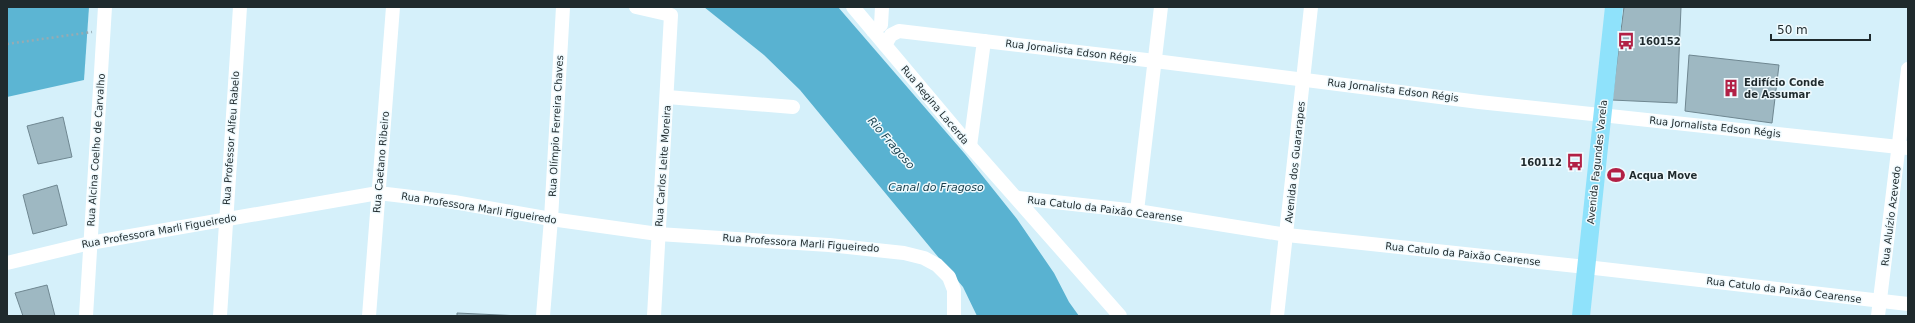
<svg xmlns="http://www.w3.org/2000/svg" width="1915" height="323" font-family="'DejaVu Sans',sans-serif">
  <rect width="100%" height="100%" fill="#d5f0fa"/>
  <!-- forest -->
  <path fill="#5cb5d3" d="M7,7H89L84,80L7,97Z"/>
  <!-- water -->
  <path fill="#59b2d1" d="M704,7H838L965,154L1017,219L1054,273L1069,302L1079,316H977L963,287L800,90L764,55Z"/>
  <!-- building -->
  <g fill="#9eb8c2" stroke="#6f8791">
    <path d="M1624,7H1681L1677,103L1612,100Z"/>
    <path d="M1689,55L1779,65L1772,123L1685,111Z"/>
    <path d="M63,117L72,157L38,164L27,126Z"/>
    <path d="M57,185L67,225L33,234L23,195Z"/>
    <path d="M47,285L55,316H23L15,293Z"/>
    <path d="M457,313L521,316H457Z"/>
  </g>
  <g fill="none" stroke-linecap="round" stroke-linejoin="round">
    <!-- path -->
    <path stroke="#96abb3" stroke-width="2.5" stroke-dasharray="2 3" stroke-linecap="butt" d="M7,44L92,32"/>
    <!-- minor -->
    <g stroke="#fff" stroke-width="14">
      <path d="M636,7L671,15L654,316"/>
      <path d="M853,7L970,146L1120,316"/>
      <path d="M873,31L881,25L882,7"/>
      <path d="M885,45L891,35L899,31L1155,61L1479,102L1908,148"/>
      <path d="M667,97L793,107"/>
      <path d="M970,146L984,41"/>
      <path d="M1018,198L1137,211L1287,235L1586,267L1908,304"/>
      <path d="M1137,211L1161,7"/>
      <path d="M7,263L90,243L378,193L454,202L551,219L658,234L829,245L904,253L924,258L937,265L949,277L954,290V316"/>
      <path d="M86,316L105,7"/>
      <path d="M220,316L240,7"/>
      <path d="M369,316L393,7"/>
      <path d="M543,316L551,219L563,7"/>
      <path d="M1277,316L1311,7"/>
      <path d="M1878,316L1908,69"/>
    </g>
    <!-- major -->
    <path stroke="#8fe2fb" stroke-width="18" d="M1581,316L1614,7"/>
  </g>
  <!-- icons -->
  <defs>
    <g id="bus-bare" transform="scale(1.38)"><path d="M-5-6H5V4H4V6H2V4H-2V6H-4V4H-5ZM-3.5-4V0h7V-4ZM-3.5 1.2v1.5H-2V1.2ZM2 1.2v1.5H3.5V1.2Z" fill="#b22045" stroke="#effafe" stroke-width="2.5" paint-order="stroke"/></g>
    <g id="building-bare" transform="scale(1.38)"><path d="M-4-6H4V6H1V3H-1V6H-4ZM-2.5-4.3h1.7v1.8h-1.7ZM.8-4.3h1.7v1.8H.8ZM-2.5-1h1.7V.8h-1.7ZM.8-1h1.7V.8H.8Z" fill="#b22045" stroke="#effafe" stroke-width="2.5" paint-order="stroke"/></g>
    <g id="stadium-bare" transform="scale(1.38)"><path d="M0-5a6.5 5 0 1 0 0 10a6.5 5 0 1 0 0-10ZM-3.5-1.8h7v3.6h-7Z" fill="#b22045" stroke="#effafe" stroke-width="2.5" paint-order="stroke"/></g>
  </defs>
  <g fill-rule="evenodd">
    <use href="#bus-bare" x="1626" y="41"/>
    <use href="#building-bare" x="1731" y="88"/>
    <use href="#bus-bare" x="1575" y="162"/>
    <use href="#stadium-bare" x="1616" y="175"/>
  </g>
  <g text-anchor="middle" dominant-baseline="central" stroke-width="3" stroke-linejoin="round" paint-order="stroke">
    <!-- poi labels -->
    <g font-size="10" font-weight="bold" fill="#1f2a2d" stroke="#effafe" text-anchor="start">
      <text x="1639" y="41">160152</text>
      <text x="1744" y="82">Edifício Conde<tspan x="1744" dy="12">de Assumar</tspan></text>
      <text x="1562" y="162" text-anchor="end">160112</text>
      <text x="1629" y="175">Acqua Move</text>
    </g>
    <!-- street labels -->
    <g font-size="10" fill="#1f2a2d" stroke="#effafe">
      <text transform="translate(1071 51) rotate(7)">Rua Jornalista Edson Régis</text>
      <text transform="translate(1393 90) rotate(7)">Rua Jornalista Edson Régis</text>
      <text transform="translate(935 105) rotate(50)">Rua Regina Lacerda</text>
      <text transform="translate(556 126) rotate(-87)">Rua Olímpio Ferreira Chaves</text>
      <text transform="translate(1715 127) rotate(6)">Rua Jornalista Edson Régis</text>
      <text transform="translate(231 138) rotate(-86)">Rua Professor Alfeu Rabelo</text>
      <text transform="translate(96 150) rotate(-86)">Rua Alcina Coelho de Carvalho</text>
      <text transform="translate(381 162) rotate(-85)">Rua Caetano Ribeiro</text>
      <text transform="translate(1295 162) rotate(-84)">Avenida dos Guararapes</text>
      <text transform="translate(1597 162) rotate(-84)">Avenida Fagundes Varela</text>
      <text transform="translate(663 166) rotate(-86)">Rua Carlos Leite Moreira</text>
      <text transform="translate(479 208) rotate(9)">Rua Professora Marli Figueiredo</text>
      <text transform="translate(1105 209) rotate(7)">Rua Catulo da Paixão Cearense</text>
      <text transform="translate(1891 216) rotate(-83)">Rua Aluízio Azevedo</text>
      <text transform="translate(159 231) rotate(-10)">Rua Professora Marli Figueiredo</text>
      <text transform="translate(801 243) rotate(4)">Rua Professora Marli Figueiredo</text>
      <text transform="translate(1463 254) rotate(6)">Rua Catulo da Paixão Cearense</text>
      <text transform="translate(1784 290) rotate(7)">Rua Catulo da Paixão Cearense</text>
    </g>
    <!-- water labels -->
    <g font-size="11" font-style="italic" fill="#1b4350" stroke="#effafe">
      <text transform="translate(891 143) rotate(49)">Rio Fragoso</text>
      <text x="936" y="187">Canal do Fragoso</text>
    </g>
  </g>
  <!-- border -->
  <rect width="1915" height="323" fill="none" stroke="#1f2a2d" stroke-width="16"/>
  <!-- scale -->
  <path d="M1771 34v6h99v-6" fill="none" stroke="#1f2a2d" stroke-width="2"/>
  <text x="1777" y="34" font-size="12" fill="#1f2a2d" stroke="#effafe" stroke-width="3" paint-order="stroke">50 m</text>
</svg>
